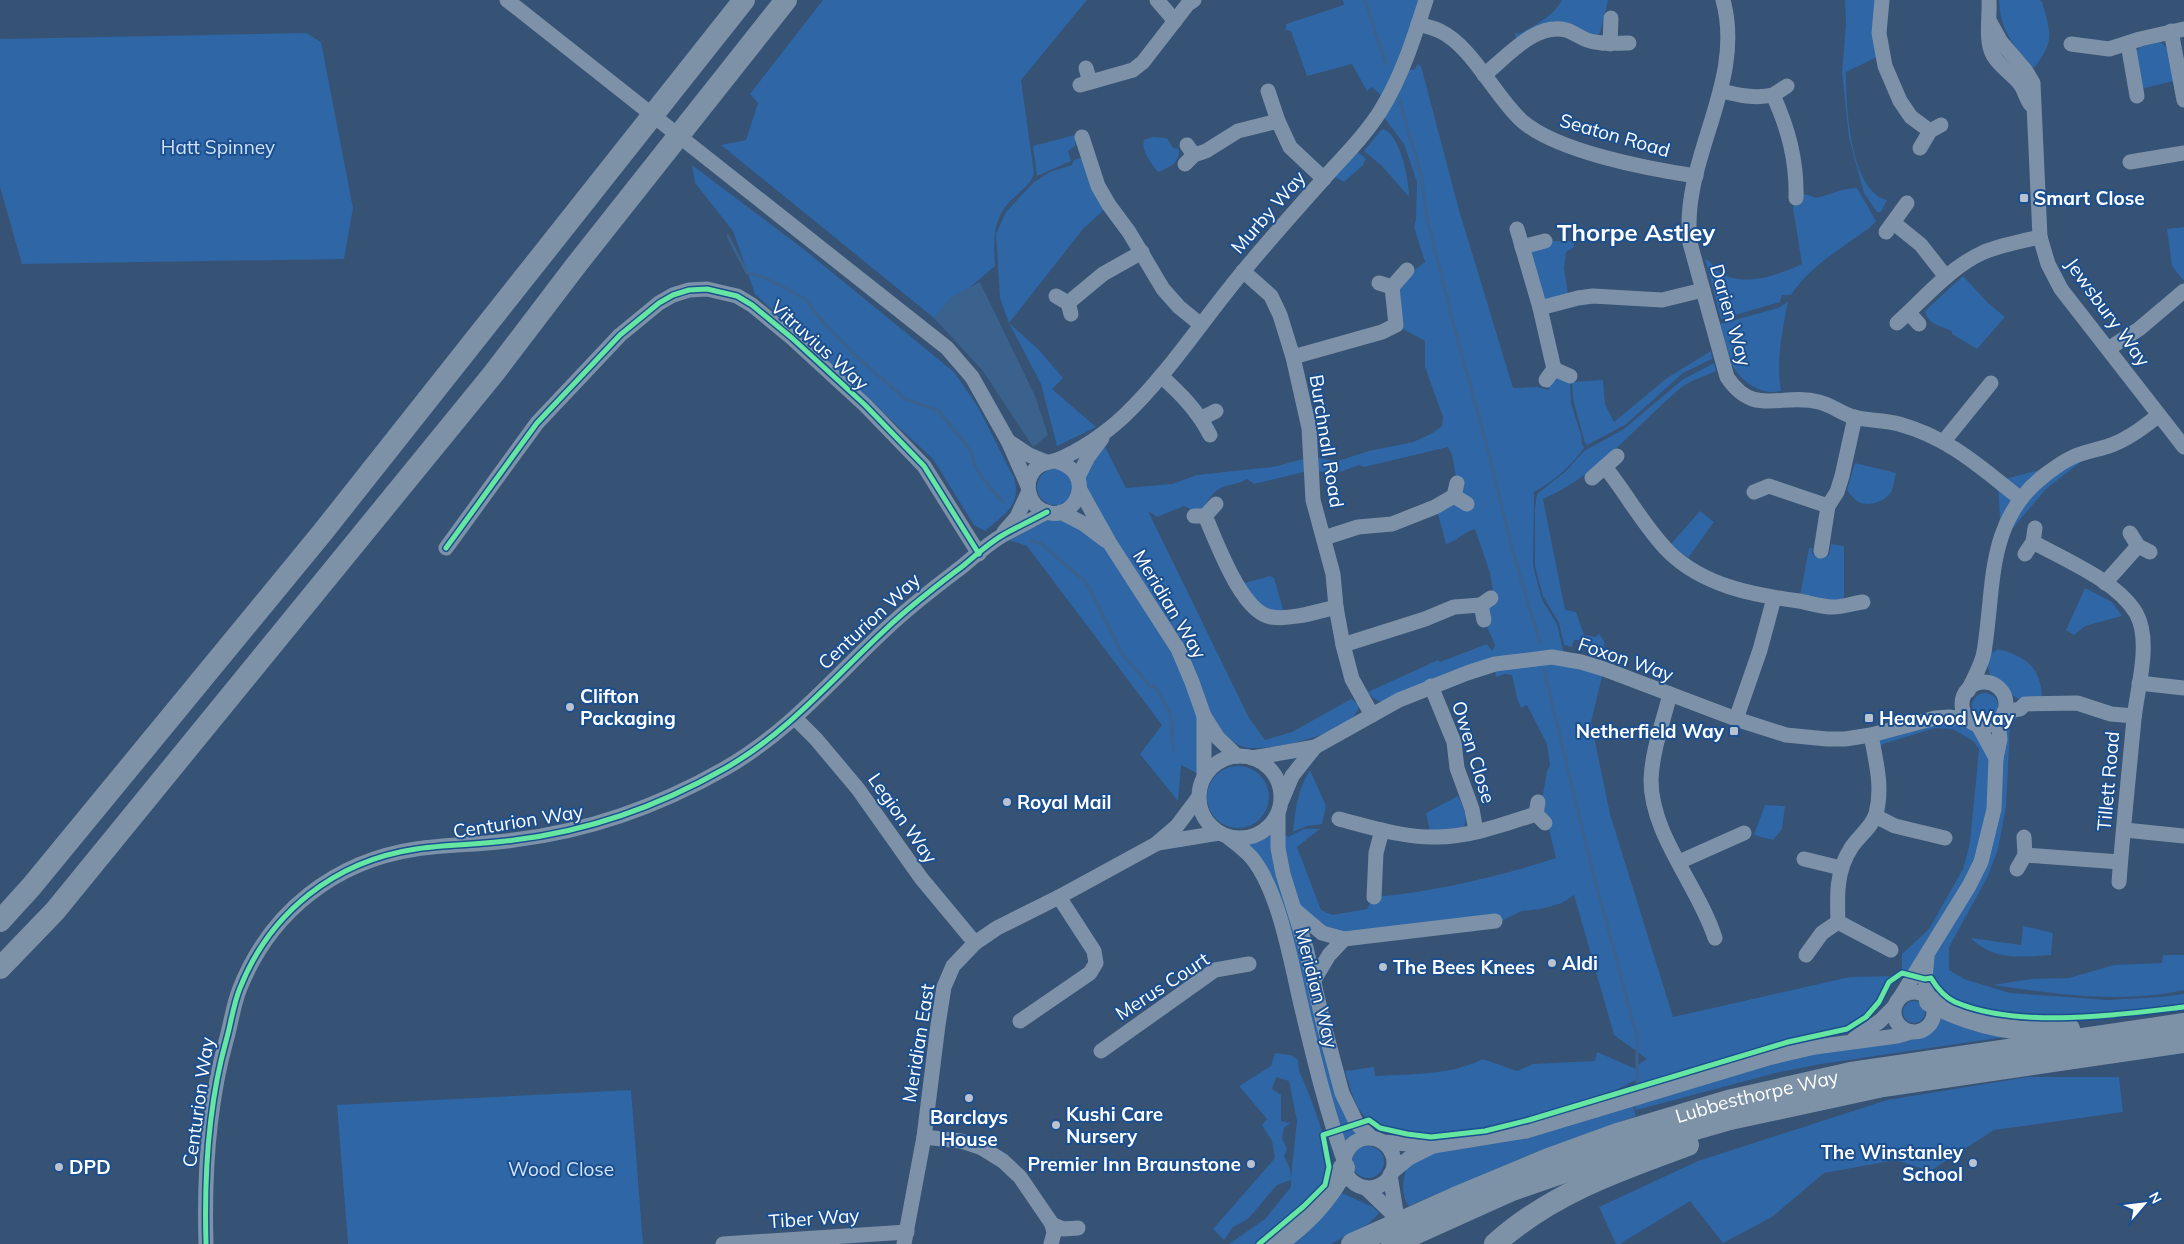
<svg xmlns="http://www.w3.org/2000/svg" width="2184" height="1244" font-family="Mulish,sans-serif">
  <rect width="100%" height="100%" fill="#365274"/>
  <!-- green -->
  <g fill="#2f66a5" fill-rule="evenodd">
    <path d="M823,0H1087L1021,80L1034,173C1030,188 1015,194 1006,206C992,224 994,245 995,266L934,318L721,145L746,140L758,103L750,94Z"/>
    <path d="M1343,0H1426L1402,68L1414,70L1418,64L1421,66L1459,210L1513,388L1537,387L1549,390L1546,380L1554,369L1570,381L1571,403L1581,435L1582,444L1584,448C1571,466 1554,481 1534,492L1533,566L1542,600L1557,624L1565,659L1604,669L1591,722L1610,814L1673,1017L1850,977L1899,976C1879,989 1880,1010 1857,1024C1837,1036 1809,1036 1787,1042C1736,1056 1687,1073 1637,1088L1636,1080C1619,1088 1602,1098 1584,1104C1535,1122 1410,1157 1367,1119C1354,1107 1350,1087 1345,1071L1374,1067L1375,1076C1411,1074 1451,1075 1483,1059L1517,1071L1533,1064L1595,1061L1597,1052L1636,1069L1637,1065L1647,1059L1614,1035L1574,895L1562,903L1541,909L1522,911L1497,923L1342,940L1296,911L1336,1072L1372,1138L1349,1143L1345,1155L1281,923L1238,839C1258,838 1267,829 1278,814V828L1288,837L1304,829H1320L1297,847L1321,910L1332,915L1367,909L1374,897C1433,892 1500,876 1556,858L1549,829L1538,802L1543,794L1547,771L1550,766L1547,744L1527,705L1521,708L1517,698L1512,675L1505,674L1496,677L1493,656V658L1381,702L1373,698L1368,692L1438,660L1440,662L1487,644L1492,651L1495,645L1484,620L1493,592L1490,573L1475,529C1463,532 1458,541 1446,544L1438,514L1457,483L1452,455L1448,447L1364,467L1359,465L1335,474L1312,470L1254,484L1247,479C1239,484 1231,484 1223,487C1212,491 1207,502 1202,511L1196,512L1184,506L1157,517L1148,511L1249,718L1265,740L1292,732L1351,699L1359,704C1360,732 1268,753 1244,747C1229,743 1216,727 1204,717V777L1181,765L1178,801L1140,754L1162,725L1027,546L1000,537L1047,512L1107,541L1080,490L1101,439L1126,488L1172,484L1197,475L1273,467L1311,457L1338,461L1369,451L1413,442L1431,434L1442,426L1443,417L1425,367V341L1396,325L1392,287L1425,262L1414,227L1416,219L1417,182L1404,144L1380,112L1386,100L1372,87L1367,91L1352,64L1307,76L1291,31L1286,30V24L1344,5Z"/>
    <path d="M1562,0H1608L1600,33L1596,35L1573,28L1516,40L1515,33L1519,34C1535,25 1553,17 1562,0Z"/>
    <path d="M1845,0H1877V57L1846,72C1846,103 1849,191 1887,200L1881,212H1877L1864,193L1849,138L1842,72L1846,24Z"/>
    <path d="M1999,0H2040L2042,2C2051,33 2055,41 2034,68C2014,47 2000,31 1999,0Z"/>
    <path d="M306,33L321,42L353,208L344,259L22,264L0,187V39Z"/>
    <path d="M2160,42C2172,48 2172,69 2174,81L2140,89L2135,53L2140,47Z"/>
    <path d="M1384,129C1401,137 1409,180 1409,197L1382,166L1364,151L1381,130Z"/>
    <path d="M1075,135V146L1068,151L1071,161L1037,176L1033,146Z"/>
    <path d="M1152,137L1167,138L1173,148L1179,149C1180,163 1170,167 1158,172C1151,163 1141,151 1144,140Z"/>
    <path d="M1352,147L1366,159L1363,165L1344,182L1328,173Z"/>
    <path d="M1087,156L1109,205L1083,229L1009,323L1039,350L1063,378L1052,389L1096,427L1057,446L1041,384L1009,323L1000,298L996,234L1006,212L1034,182L1050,172L1072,165L1074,160Z"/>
    <path d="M692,165L806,251L954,372L978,407L1014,478C1022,506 1004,514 985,531L974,525L933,459L755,294L733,231L695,183Z"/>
    <path d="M1857,188L1876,221L1869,228C1841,249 1811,265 1791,295H1782L1780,302L1721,319L1705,259C1713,262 1715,270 1722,274C1747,287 1780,274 1802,264L1793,208L1796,198L1804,194L1817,198L1846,189Z"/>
    <path d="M2184,227V280H2183L2172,266L2167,229Z"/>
    <path d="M1545,241H1574V247L1566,252L1564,268L1569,300L1540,308L1522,247Z"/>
    <path d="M1963,276L1988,303L2005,317L1977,349L1952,334V331C1941,326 1927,324 1925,311Z"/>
    <path d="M1788,302C1782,331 1776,362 1781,391C1761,396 1742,382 1732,365L1720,324L1778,308Z"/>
    <path d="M1711,351L1712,359L1683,373L1625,425L1587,445L1585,443L1573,399L1572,382L1603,380L1605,404L1614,422L1667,378Z"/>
    <path d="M1714,363L1716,371C1706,376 1691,380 1682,387C1637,424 1598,476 1543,499L1565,610L1576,612L1584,635L1596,637L1599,634L1604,641L1605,657L1589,652L1590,646L1583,640H1574L1572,647L1564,645L1559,623L1543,596L1535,566V508L1537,494L1566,471L1584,451L1624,429L1682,380Z"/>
    <path d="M2096,450L2046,489L2013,528L2000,519L1998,481L2039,470L2045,475Z"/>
    <path d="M1855,463L1896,473C1894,479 1894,487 1891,492C1885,502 1868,507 1858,502C1854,499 1850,494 1847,490Z"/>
    <circle cx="1055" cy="487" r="18"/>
    <path d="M1700,511L1714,522L1688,558L1671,544Z"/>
    <path d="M1831,544L1844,546V598L1839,601L1800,596L1809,548H1812V554L1827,556L1829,555Z"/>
    <path d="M1270,576L1274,578L1285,616L1257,611L1245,583Z"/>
    <path d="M2085,588L2112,602L2122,616L2085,626L2074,635L2066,630Z"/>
    <path d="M1987,624L1993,653L1998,649C2029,657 2043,670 2042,704L2021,712L2010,726L2006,807L1998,849L1988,876L1949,947V970L1964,979L2010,993L2108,1000L2160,997L2184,994V1007L2108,1015L2027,1017L1954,1002L1940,992L1931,978L1913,976L1902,973V954L1929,929L1963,869L1970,843L1979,749L1973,741L1953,729L1935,728L1883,744L1874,752L1871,735L1970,720L1995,757L1998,721L2020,700L1993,684L1984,654Z"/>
    <circle cx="1985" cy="706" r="13"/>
    <circle cx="1238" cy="797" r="31"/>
    <path d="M1310,770L1326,806L1322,824L1307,826L1293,832C1295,808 1298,790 1310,770Z"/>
    <path d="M1458,796L1466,813L1465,825L1461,829L1430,832L1426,813Z"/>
    <path d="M1765,805L1785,806L1782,829L1773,840L1754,835Z"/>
    <path d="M2023,926L2053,933L2051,955C2022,957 1993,961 1971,938L2021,945Z"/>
    <path d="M2163,955H2184V990C2122,1004 2055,994 1993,985L2031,979L2069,978L2114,965L2162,963Z"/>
    <circle cx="1914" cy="1012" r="11"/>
    <path d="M1940,1018L2018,1035L1821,1064L1776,1073L1636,1110L1634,1102L1767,1061L1878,1043L1918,1039L1929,1034Z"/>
    <path d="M1275,1053L1291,1055L1298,1060L1299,1071C1308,1089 1336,1160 1327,1177C1316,1199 1279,1229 1259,1244H1229L1265,1219L1291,1187V1180L1277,1185L1248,1219L1233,1227L1224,1240L1213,1229L1275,1158L1272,1141L1262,1125L1267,1119L1239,1086L1271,1066ZM1276,1077L1289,1081L1297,1121L1291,1177L1290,1169L1284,1156L1287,1149L1282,1138L1284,1128L1290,1123L1281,1121V1095L1272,1089Z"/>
    <path d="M2028,1077H2119L2123,1112L1994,1130L1930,1171L1896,1160L1824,1173L1772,1217L1723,1243L1690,1201L1620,1244H1616L1599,1207L1698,1161L1887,1100Z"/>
    <path d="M631,1090L643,1244H348L337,1105Z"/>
    <path d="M1631,1099L1636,1116L1539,1151L1409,1206C1398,1192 1405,1174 1409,1158Z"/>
    <circle cx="1368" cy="1162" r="16"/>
    <path d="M1333,1189L1373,1207L1379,1213L1368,1224L1331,1244H1275Z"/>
  </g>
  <!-- water -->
  <path fill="#3b618d" d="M980,282L1035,396L1048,435L1033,447L983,371L934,318L951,297Z"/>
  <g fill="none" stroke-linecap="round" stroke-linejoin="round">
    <!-- stream -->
    <g stroke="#3b618d" stroke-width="3">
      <path d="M1365,0L1386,64"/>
      <path d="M1399,98L1421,175L1427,218L1454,326L1487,446L1513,552L1540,643"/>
      <path d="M728,236L747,273L763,277L793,292L806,300L824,323L855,355L905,399L939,411L971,451L974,464L983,479L1003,502"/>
      <path d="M1031,541L1040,543L1086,582L1124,657L1151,687L1155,686L1171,715L1173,750"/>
      <path d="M1544,670L1591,865L1637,1036V1088"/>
    </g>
    <!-- minor -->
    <g stroke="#7d92a8" stroke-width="15">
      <path d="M507,0L947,348L972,377L1008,441L1028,486"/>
      <path d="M1157,0L1175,21"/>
      <path d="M1723,0C1746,84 1680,159 1690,243L1727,377C1754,418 1781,392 1819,402C1832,405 1842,414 1854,417C1869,421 1885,420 1899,424C1950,438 1981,468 2021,499"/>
      <path d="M1882,0L1879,33L1885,66L1900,101L1911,117L1930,131"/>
      <path d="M1989,0C1990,17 1985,40 1993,55C1999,66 2012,74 2020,84C2025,91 2026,99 2031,105"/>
      <path d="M1990,22L2001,42L2026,71L2033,83L2040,237L2048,264L2061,289L2184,447"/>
      <path d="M1418,24C1425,26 1433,28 1440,31C1473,47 1495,97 1522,121C1558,152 1649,169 1696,176"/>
      <path d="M2171,31L2184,100"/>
      <path d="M1610,44L1611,18"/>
      <path d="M2071,44L2109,49L2140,39L2184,29"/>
      <path d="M2128,44L2137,96"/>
      <path d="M1086,68L1090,82"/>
      <path d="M1484,75C1506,58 1535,22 1566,30C1573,32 1579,37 1587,40C1600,45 1615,43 1629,43"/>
      <path d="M1080,85L1133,70L1143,62L1188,4L1194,0"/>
      <path d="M1268,91L1278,121"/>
      <path d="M1721,91C1738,95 1755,99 1773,95C1788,128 1797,160 1796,198"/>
      <path d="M1773,95L1787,86"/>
      <path d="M1082,137L1098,186L1109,205L1129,232L1163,289L1179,307L1200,324"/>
      <path d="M1920,148L1930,131L1941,125"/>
      <path d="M1194,155L1206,151L1238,131L1278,121L1290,147L1324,179"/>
      <path d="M2130,162L2184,153"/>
      <path d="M1185,164L1194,155L1187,145"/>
      <path d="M1894,223L1921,245L1946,277"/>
      <path d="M1517,229L1540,308L1554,369"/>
      <path d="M1886,232L1907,203"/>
      <path d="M1522,247L1545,241"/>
      <path d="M1243,271L1271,296L1280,315L1293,357L1309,428L1313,500L1333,574L1336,607L1343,645L1352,679L1372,715"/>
      <path d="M1379,283L1392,287L1407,270"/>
      <path d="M1056,296L1068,303L1071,314"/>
      <path d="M1068,303L1103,274L1142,252"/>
      <path d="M1540,308L1578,298L1593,296L1662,300L1703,290"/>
      <path d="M1909,313L1919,324"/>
      <path d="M1897,323C1924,299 1950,267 1984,252C2001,245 2022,241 2040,237"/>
      <path d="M2108,349L2139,329L2184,291"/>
      <path d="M1293,357L1382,332L1396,325L1392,287"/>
      <path d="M1161,376C1180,393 1198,411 1210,435"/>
      <path d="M1546,380L1554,369L1570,376"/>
      <path d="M1202,418L1216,411"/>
      <path d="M1008,441L1029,455L1046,462"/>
      <path d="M1944,441L1991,383"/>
      <path d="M1055,461C1098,471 1077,523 1046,512C1028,506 1022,482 1036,468C1042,462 1049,463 1057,460C1080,451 1106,433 1124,416C1168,374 1202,321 1241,274C1269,240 1298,208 1327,175C1346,154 1366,134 1381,110C1402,76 1414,38 1426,0"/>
      <path d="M1605,467C1627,494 1644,527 1669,552C1704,586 1753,595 1799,601C1810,603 1822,607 1833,607C1843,607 1854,603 1863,602"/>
      <path d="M1078,477L1088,457L1102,438"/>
      <path d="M1592,478L1617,456"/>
      <path d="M1457,483L1454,496L1467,504"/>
      <path d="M1080,490L1109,542L1178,649L1192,682L1204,716L1218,738L1237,756"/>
      <path d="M1754,492L1769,486L1828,506"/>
      <path d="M1061,512L1084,524L1105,540"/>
      <path d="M1194,516H1205L1216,504"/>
      <path d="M1205,516C1217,542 1241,612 1271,617C1291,620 1316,612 1336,607"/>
      <path d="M1004,532L1017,517L1028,493"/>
      <path d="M2130,533L2138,546L2150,552"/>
      <path d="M1324,538L1358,527L1392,524L1435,507L1454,496"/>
      <path d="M2033,542C2065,560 2117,581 2136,613C2152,641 2137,689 2134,719C2129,773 2123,828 2119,882"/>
      <path d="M446,548L537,423L620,335L659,303L673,295L689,290L707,289L737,296L752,305L792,338L865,405L924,466L979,554"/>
      <path d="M1821,551L1828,506L1837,492L1842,476L1855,417"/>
      <path d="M2025,554L2033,542L2035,528"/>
      <path d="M2105,583L2138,546"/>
      <path d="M1484,620L1481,605L1491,598"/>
      <path d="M1343,645L1425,619L1454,607L1481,605"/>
      <circle cx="1984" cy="704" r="22"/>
      <path d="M2139,683L2184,688"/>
      <path d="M1431,686L1454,742L1457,768L1472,809L1476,831"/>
      <path d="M1968,691C1973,679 1982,665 1984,652C1995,587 1985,521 2045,475C2053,469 2062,462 2071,458C2084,451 2100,450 2114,444C2131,437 2145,426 2159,415"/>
      <path d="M1670,694C1663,722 1652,751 1651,780C1651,835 1698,885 1715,938"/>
      <path d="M2004,712L2020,709L2025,704L2077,703L2111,714L2134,716"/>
      <path d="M795,718L816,739L858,789L921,878L975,943"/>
      <path d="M1736,719L1760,650L1774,598"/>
      <path d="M1978,725L1996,758"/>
      <path d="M1871,735C1876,762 1883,787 1876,814C1872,827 1858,837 1851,848C1836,871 1837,896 1838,922L1891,950"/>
      <circle cx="1240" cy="797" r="41"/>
      <path d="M1252,758L1315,747L1399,700L1467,673L1495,664L1552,657L1581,662L1604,669L1736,719L1786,735L1827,739H1845L1871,735L1935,718L1949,717L1970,720"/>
      <path d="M1204,777V716"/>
      <path d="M1282,800L1292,776L1315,747"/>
      <path d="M1538,802L1536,814L1545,823"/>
      <path d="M1278,814V848L1283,874L1306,948L1323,1022L1342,1093L1357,1124L1372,1138"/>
      <path d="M1875,816L1895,826L1945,838"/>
      <path d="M1339,819C1370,827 1404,838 1437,837C1471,837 1504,824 1536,814"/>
      <path d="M2125,830L2184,836"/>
      <path d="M1229,838C1237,844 1245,850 1252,858C1281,894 1292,969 1303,1013C1315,1063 1327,1112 1344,1160"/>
      <path d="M1158,843L1219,833"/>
      <path d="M2025,855L2120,862"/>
      <path d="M1804,859L1841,868"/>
      <path d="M1679,862L1744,833"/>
      <path d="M2017,869L2025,855L2024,837"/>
      <path d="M1374,897L1376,853L1382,830"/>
      <path d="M1295,910L1322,933L1344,939L1495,921"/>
      <path d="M1806,955L1822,933L1838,922"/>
      <path d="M1927,957L1925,979L1928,998"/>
      <path d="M1314,980L1329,955L1344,939"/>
      <circle cx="1914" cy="1012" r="20"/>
      <path d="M1901,996L1969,886L1981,862L1994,809L1996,758L2000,739L1998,721"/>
      <path d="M1020,1021L1090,973L1096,963L1094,951L1059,897"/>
      <path d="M1854,1039L1880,1021L1894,1007"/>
      <path d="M1101,1051L1215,970L1249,964"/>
      <path d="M924,1137L961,1141L982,1148L1003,1161L1020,1177L1052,1224L1063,1229L1078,1228"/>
      <circle cx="1369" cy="1163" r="25"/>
      <path d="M1383,1142L1433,1146L1526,1131L1768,1058L1815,1047L1897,1036L1911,1032"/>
      <path d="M1392,1172L1409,1158L1433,1146"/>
      <path d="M1390,1175L1397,1218L1403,1230"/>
      <path d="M1366,1188L1397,1218"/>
      <path d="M206,1244C204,1177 208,1106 226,1041C231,1024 233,1005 240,988C270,912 335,861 416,849C448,844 482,845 514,840C589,831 659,806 724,769C788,733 834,677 887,628C911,605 938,585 964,565C976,555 989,543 1003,535C1017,527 1032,520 1047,512"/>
      <path d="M723,1244L907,1232"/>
      <path d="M904,1244L924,1137L938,1025L944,987L953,966L975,943L997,928L1059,897L1156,844L1177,826L1198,798"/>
      <path d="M1051,1244L1054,1233L1052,1224"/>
    </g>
    <!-- highway -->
    <g stroke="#7e92a7" stroke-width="22">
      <path d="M0,921L31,887L322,533L744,0"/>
      <path d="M0,968L55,911L494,373L577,264L786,0"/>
      <path d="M1930,1001C1971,1023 2023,1035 2069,1029"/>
      <path d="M1275,1244C1306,1222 1326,1201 1344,1168"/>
      <path id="s1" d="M1352,1244L1455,1198L1551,1158L1617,1134L1728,1101L1851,1073L2184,1024"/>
      <path d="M1392,1244L1512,1190L1654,1141L1730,1119L1883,1086L2184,1042"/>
      <path d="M1495,1244C1550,1194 1619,1170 1688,1145"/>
    </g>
    <!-- cycleway casing -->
    <g stroke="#1b4f8f" stroke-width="8">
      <g id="cycleway">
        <path d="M446,548L537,423L620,335L659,303L673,295L689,290L707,289L737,296L752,305L792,338L865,405L924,466L979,554"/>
        <path d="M206,1244C204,1177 208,1106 226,1041C231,1024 233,1005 240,988C270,912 335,861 416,849C448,844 482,845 514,840C589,831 659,806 724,769C788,733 834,677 887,628C911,605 938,585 964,565C976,555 989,543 1003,535C1017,527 1032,520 1047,512"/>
        <path d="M1259,1244L1304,1206L1325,1185L1329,1167L1323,1135L1369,1120L1380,1128L1407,1134L1431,1137L1485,1131L1529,1120L1788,1042L1847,1029L1866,1017L1879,1002L1889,982L1902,973L1925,979L1931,978C1937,988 1944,997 1955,1002C2018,1029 2117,1015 2184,1007"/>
      </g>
    </g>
    <!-- cycleway -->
    <use href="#cycleway" stroke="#66e7a1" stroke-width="5"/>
  </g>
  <!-- markers -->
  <g fill="#b9c2ce" stroke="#1b4f8f" stroke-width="2">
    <rect x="2019" y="193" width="10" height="10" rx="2.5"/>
    <circle cx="570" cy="707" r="5"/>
    <rect x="1864" y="713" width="10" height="10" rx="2.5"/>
    <rect x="1729" y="726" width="10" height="10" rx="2.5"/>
    <circle cx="1007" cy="802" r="5"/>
    <circle cx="1552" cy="963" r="5"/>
    <circle cx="1383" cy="967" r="5"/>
    <circle cx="969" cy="1098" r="5"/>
    <circle cx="1056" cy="1125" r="5"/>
    <circle cx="1973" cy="1163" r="5"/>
    <circle cx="1251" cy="1164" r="5"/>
    <circle cx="59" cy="1167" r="5"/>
  </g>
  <g text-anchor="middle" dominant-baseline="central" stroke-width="4" stroke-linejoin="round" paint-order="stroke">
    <!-- street labels -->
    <g font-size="19" fill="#fff" stroke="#1b4f8f">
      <text transform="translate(1615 135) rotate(16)">Seaton Road</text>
      <text transform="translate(1268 212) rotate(-49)">Murby Way</text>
      <text transform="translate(2108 312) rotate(54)">Jewsbury Way</text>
      <text transform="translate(1731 315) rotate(74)">Darien Way</text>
      <text transform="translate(820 345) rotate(42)">Vitruvius Way</text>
      <text transform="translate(1327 441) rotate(81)">Burchnall Road</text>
      <text transform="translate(1170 604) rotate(59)">Meridian Way</text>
      <text transform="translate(869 621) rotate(-43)">Centurion Way</text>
      <text transform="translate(1626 659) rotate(19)">Foxon Way</text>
      <text transform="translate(1474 752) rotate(73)">Owen Close</text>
      <text transform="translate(2108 781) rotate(-85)">Tillett Road</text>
      <text transform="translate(903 818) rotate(55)">Legion Way</text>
      <text transform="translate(518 821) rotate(-9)">Centurion Way</text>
      <text transform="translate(1162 986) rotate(-33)">Merus Court</text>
      <text transform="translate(1317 988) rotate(76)">Meridian Way</text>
      <text transform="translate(918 1043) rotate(-81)">Meridian East</text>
      <text stroke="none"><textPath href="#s1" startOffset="432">Lubbesthorpe Way</textPath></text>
      <text transform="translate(198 1102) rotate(-82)">Centurion Way</text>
      <text transform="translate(814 1218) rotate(-4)">Tiber Way</text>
    </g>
    <!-- park labels -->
    <g font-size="19" fill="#cfe3fa" stroke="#1b4f8f">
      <text x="218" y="147">Hatt Spinney</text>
      <text x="561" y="1169">Wood Close</text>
    </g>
    <!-- poi labels -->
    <g font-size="19" font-weight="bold" fill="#fff" stroke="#1b4f8f" text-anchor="start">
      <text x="2034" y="198">Smart Close</text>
      <text x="580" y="696">Clifton<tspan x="580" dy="22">Packaging</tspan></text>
      <text x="1879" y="718">Heawood Way</text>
      <text x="1724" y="731" text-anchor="end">Netherfield Way</text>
      <text x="1017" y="802">Royal Mail</text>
      <text x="1562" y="963">Aldi</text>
      <text x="1393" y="967">The Bees Knees</text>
      <text x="1066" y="1114">Kushi Care<tspan x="1066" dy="22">Nursery</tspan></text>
      <text x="969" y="1117" text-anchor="middle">Barclays<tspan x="969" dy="22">House</tspan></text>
      <text x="1963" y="1152" text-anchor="end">The Winstanley<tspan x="1963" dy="22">School</tspan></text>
      <text x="1241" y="1164" text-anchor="end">Premier Inn Braunstone</text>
      <text x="69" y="1167">DPD</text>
    </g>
    <!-- district labels -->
    <g font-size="24" font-weight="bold" fill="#fff" stroke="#1b4f8f">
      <text x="1636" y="232">Thorpe Astley</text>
    </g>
  </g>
  <!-- north arrow -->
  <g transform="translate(2144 1204) rotate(62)" stroke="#1b4f8f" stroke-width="4" paint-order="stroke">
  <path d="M0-4L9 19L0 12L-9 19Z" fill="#ffffff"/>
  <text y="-8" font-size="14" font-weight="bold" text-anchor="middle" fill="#ffffff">N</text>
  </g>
</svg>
